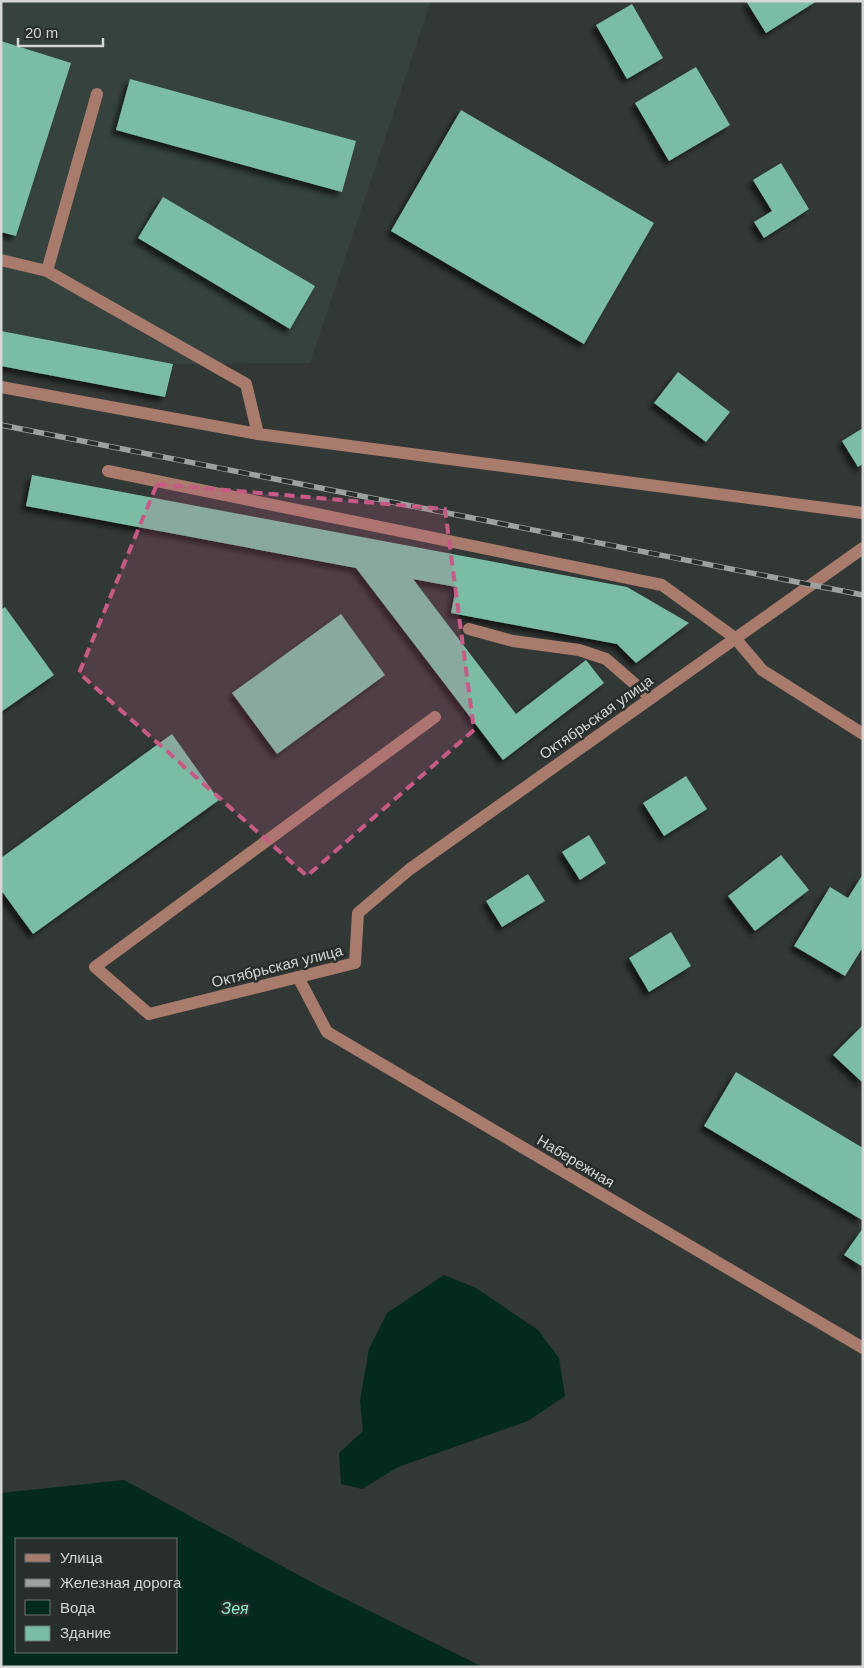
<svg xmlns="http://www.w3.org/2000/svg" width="864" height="1668" font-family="Arial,sans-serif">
  <defs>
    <filter id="shadow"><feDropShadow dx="-4.5" dy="4.5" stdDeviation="2.5" flood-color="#0009"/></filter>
  </defs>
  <rect width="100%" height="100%" fill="#323836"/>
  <!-- built -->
  <path fill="#35423d" d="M1,1H431L310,363L173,364L1,331Z"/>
  <!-- water -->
  <g fill="#04291e" fill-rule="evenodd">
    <path d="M444,1275L476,1288L538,1330L559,1358L565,1396L528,1421L398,1467L362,1489L341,1484L339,1453L363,1431L360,1401L369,1349L387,1313Z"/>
    <path d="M124,1480L315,1584L483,1667H1V1493ZM16,1539H176V1652H16Z"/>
  </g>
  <!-- building -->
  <g fill="#7abda4" filter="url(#shadow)">
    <path d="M746,1H817L766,33Z"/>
    <path d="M632,4L663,58L627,79L596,25Z"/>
    <path d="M1,41L71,63L16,236L1,232Z"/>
    <path d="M696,67L730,125L669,161L635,103Z"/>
    <path d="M130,79L356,141L342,192L116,130Z"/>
    <path d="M461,110L654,223L584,344L391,231Z"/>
    <path d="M781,163L809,209L764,238L754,222L772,211L753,180Z"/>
    <path d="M163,197L315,286L290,329L138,238Z"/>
    <path d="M1,331L173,364L165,397L1,366Z"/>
    <path d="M678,372L730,412L706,442L654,403Z"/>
    <path d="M863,428V464L858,467L842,441Z"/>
    <path d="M32,475L627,587L689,623L636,663L617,644L451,613L456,587L413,579L516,714L586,660L604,683L503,760L356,568L26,506Z"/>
    <path d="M5,607L54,675L1,712V610Z"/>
    <path d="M341,614L385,675L277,754L232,693Z"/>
    <path d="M172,734L219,800L33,934L1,890V858Z"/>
    <path d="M686,776L707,809L664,836L643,803Z"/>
    <path d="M589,835L606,863L580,880L562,852Z"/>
    <path d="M781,855L809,890L755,931L728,896Z"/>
    <path d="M528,874L545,901L502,927L486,901Z"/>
    <path d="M863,874V947L845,976L794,946L830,887L848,898Z"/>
    <path d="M671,932L691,966L649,992L629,958Z"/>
    <path d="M863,1025V1083L833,1055Z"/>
    <path d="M736,1072L863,1148L862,1220L704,1126Z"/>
    <path d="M863,1228V1267L844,1255Z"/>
  </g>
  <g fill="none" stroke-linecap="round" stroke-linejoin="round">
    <!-- minor -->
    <g stroke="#a87b6c" stroke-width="12">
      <path d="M1,260L47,271L246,384L258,434L863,513"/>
      <path d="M47,271L97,94"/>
      <path d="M1,387L258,434"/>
      <path d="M108,471L662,585L735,638L762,670L863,734"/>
      <path d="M469,629L513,641L579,650L606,659L651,698"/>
      <path d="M435,717L95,967L149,1014L355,963L358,913L410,869L863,548"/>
      <path d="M298,977L327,1032L863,1348"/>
    </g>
    <!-- rail casing -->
    <g stroke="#9da19f" stroke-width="5.5">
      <path id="rail" d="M1,425L863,595"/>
    </g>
    <!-- rail -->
    <use href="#rail" stroke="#282e2c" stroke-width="4" stroke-dasharray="11" stroke-linecap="butt"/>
  </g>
  <!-- marked area -->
  <path fill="#c85b86" fill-opacity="0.2" stroke="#c85b86" stroke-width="4" stroke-dasharray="10 6" stroke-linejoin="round" d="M157,484L445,509L474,730L307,876L79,673Z"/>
  <g text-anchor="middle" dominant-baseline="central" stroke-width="5" stroke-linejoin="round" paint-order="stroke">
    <!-- street labels -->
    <g font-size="15" fill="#d4d7d6" stroke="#282e2c">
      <text transform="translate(596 717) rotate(-35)">Октябрьская улица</text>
      <text transform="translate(277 966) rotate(-14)">Октябрьская улица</text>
      <text transform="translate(576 1161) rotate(31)">Набережная</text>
    </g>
    <!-- water labels -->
    <g font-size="16" font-style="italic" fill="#8beeca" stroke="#282e2c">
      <text x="235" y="1608">Зея</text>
    </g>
  </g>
  <!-- border -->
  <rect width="864" height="1668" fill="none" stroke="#d4d7d6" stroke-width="5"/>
  <!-- legend -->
  <rect x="15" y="1538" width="162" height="115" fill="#282e2c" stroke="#6d7270"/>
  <rect x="25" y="1554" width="25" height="8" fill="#a87b6c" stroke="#6d7270"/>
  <text x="60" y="1563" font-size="15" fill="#d4d7d6">Улица</text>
  <rect x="25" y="1579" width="25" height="8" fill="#9da19f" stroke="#6d7270"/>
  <text x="60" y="1588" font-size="15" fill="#d4d7d6">Железная дорога</text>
  <rect x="25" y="1600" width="25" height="15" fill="#04291e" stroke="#6d7270"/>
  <text x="60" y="1613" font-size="15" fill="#d4d7d6">Вода</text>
  <rect x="25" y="1626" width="25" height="15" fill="#7abda4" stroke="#6d7270"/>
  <text x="60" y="1638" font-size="15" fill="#d4d7d6">Здание</text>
  <!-- scale -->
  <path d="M18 38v8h85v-8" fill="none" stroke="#d4d7d6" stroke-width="2.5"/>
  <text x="25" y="38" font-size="15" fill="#d4d7d6" stroke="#282e2c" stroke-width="4" paint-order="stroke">20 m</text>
</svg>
